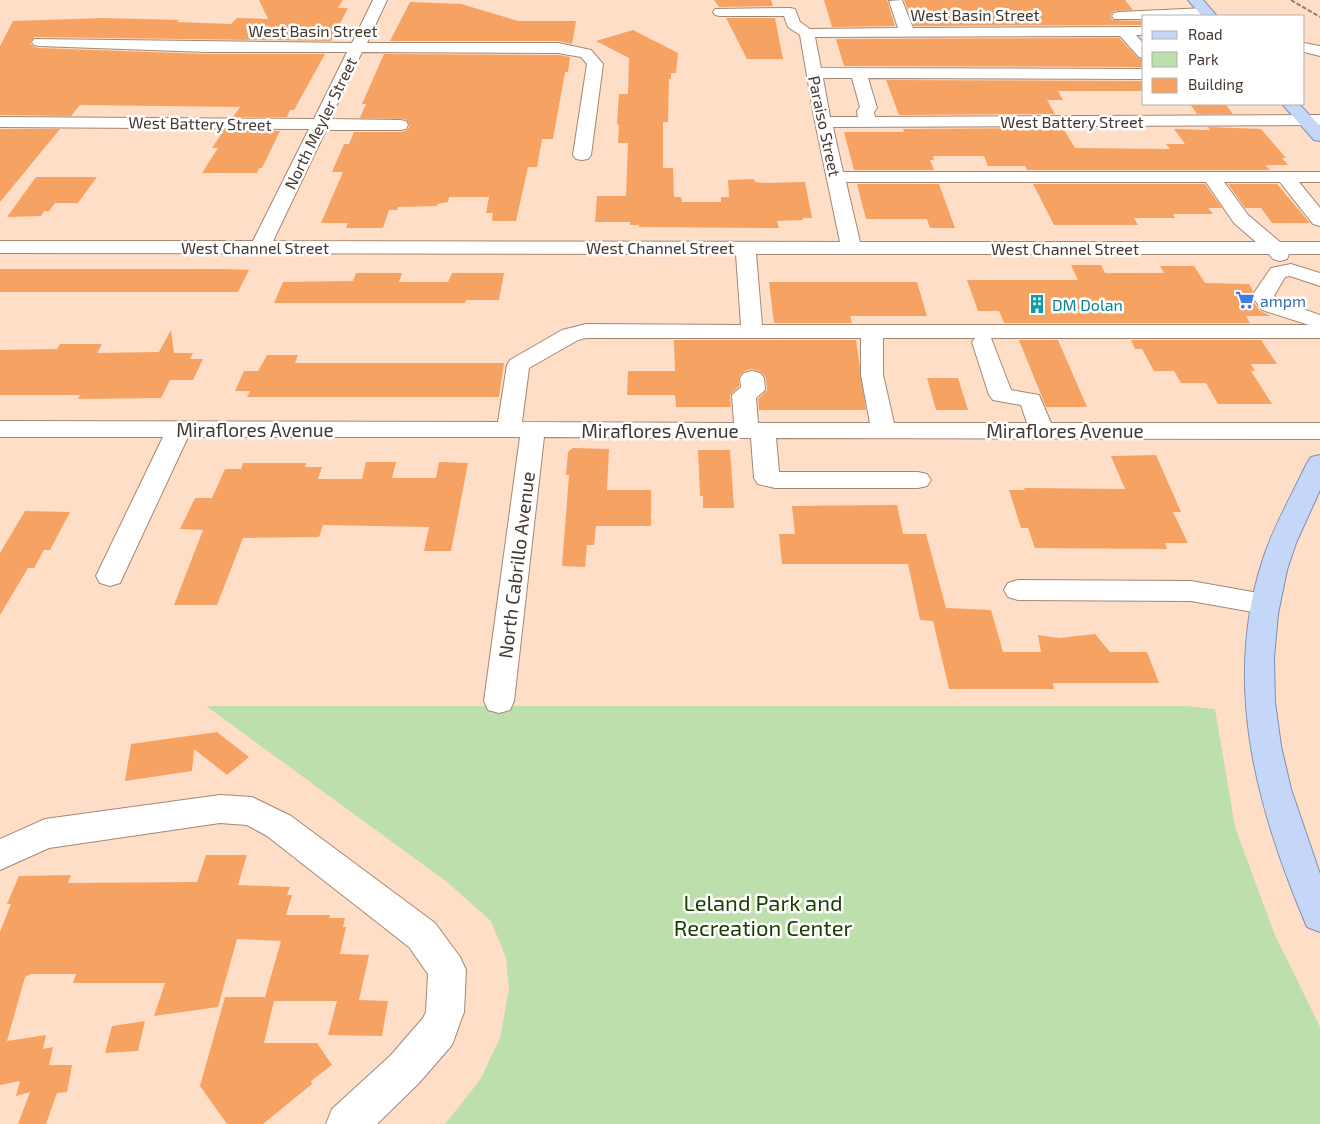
<svg xmlns="http://www.w3.org/2000/svg" width="1320" height="1124" font-family="'Exo 2',sans-serif">
  <rect width="100%" height="100%" fill="#ffdec8"/>
  <!-- green -->
  <path fill="#bcdfac" d="M206,706H1185L1215,709L1235,827L1274,933L1320,1027V1124H445L480,1080L500,1038L509,989L506,958L491,921L447,882Z"/>
  <!-- building -->
  <g fill="#f6a263">
    <path d="M259,0H343L338,8H348L331,41L34,37L30,43L34,47L39,48L207,54H325L294,110H290L287,117H233L240,107L80,105L71,116L0,115V46L13,21L103,18L179,20L177,22L231,24L237,18L268,19Z"/>
    <path d="M714,0H771L773,6L719,7Z"/>
    <path d="M824,0H887L895,26L832,27Z"/>
    <path d="M904,0H1125L1133,10L1114,11L1110,15L1112,20L1142,21L1144,25L914,26Z"/>
    <path d="M410,2L461,4L518,21H576L572,44L558,41H390Z"/>
    <path d="M726,18H775L783,59H747Z"/>
    <path d="M633,30L678,53L676,73H671V79H669L668,122H663V168H673L674,197H681L682,202H721V197H729L728,180L754,179L755,182L763,183L805,182L812,218H803V220L777,221L779,228L639,227V225H630V222H595L597,196H626L628,143H618L619,126L617,123L619,94H628L629,58L596,41Z"/>
    <path d="M1119,38L1138,58L1144,60V67L844,66L836,39Z"/>
    <path d="M384,54L558,55L570,57L568,72H565L553,139H542L537,167H528L516,221H492L493,213H486L489,197H449L448,202L437,204V206L398,207L397,210H389L383,228H346L348,223H321L343,172H332L344,144H349L354,132H400L406,131L410,126L406,119L360,118L366,104H362Z"/>
    <path d="M886,80L1144,81V91H1058L1063,100H1047L1055,114L899,115Z"/>
    <path d="M1190,104H1225L1233,114H1197Z"/>
    <path d="M1208,127L1261,129L1286,158H1282L1288,165H1265L1270,170H1027L1025,166H988L984,156H933L934,160H930L934,170H854L844,132H904L903,129L1063,128L1075,148L1170,149L1166,144H1185L1174,129L1210,130Z"/>
    <path d="M0,129H60L0,202Z"/>
    <path d="M224,130L280,131L262,168H259L257,173H202L218,148H212Z"/>
    <path d="M36,177H97L78,203H55L49,211H44L41,216L7,217Z"/>
    <path d="M857,184H939L955,228H930L927,219H866Z"/>
    <path d="M1033,184H1205L1222,208H1208L1213,214H1173L1175,218H1134L1138,225H1054Z"/>
    <path d="M1228,184H1277L1310,223H1272L1261,208H1245Z"/>
    <path d="M1071,265H1101L1105,273H1164L1160,266H1194L1205,283L1249,284L1253,291L1250,297L1260,311L1271,316H1246L1250,323H1004L999,311H978L967,280H1078Z"/>
    <path d="M0,269H226L249,270L238,292H0Z"/>
    <path d="M356,273H402L399,282H448L452,273H504L499,300H466L465,303H274L283,282L353,281Z"/>
    <path d="M769,282H917L927,316H850L852,323H774Z"/>
    <path d="M171,330L174,353H193L190,359H203L193,380H170L161,398L78,399L80,395H0V350L57,349L60,344H102L97,353L159,352Z"/>
    <path d="M674,340H856L866,410H759L758,399L767,390L766,378L761,372L752,369L744,371L739,377V386L730,395L731,407H676L675,395H627L628,371H675Z"/>
    <path d="M1019,340H1058L1087,407H1046Z"/>
    <path d="M1131,340H1261L1277,364H1251L1255,371H1251L1272,404H1218L1206,383H1181L1174,371H1154L1142,349H1135Z"/>
    <path d="M267,355H298L295,363H504L499,397H247L250,391H235L244,371H258Z"/>
    <path d="M927,378H958L968,410H936Z"/>
    <path d="M573,448L609,449L607,490H651V526H596L594,545H587L585,567L562,566L569,475H566L568,452Z"/>
    <path d="M698,450H730L734,508H703V496H700Z"/>
    <path d="M1156,455L1181,512H1173L1188,543H1165L1167,549L1035,548L1028,528H1021L1009,490H1025L1024,488L1125,489L1111,456Z"/>
    <path d="M366,462H396L392,478H436L439,462L468,463L451,551H424L429,527L323,525L319,537L243,538L217,605H174L203,530L180,529L195,498H212L225,469H241L243,463H306L305,467H322L318,479H362Z"/>
    <path d="M897,505L903,534H926L946,608L991,610L1003,652H1041L1038,635L1059,638L1095,634L1110,652H1147L1159,683H1053L1054,689H949L933,621L920,620L908,564H782L779,534H795L792,506Z"/>
    <path d="M25,511L70,512L50,550H44L34,568H28L0,615V553Z"/>
    <path d="M217,732L249,757L227,775L194,749L192,771L125,781L131,744Z"/>
    <path d="M206,855H247L238,885L290,887L287,895H292L286,915H330L329,918H345L343,927H346L340,954L369,955L359,1000L388,1001L382,1036L328,1035L337,1001H274L264,1043H317L332,1065L311,1081L312,1084L263,1124H227L200,1086L225,997H265L281,941L237,939L218,1007L154,1016L165,983H73L76,974H31L25,977L7,1041L46,1035L43,1049L53,1047L49,1065H72L67,1092L57,1093L46,1124H18L30,1092L16,1096L20,1081L0,1085V932L11,904H7L19,876L71,875L68,883L197,882Z"/>
    <path d="M145,1021L138,1051L105,1053L112,1026Z"/>
  </g>
  <g fill="none" stroke-linecap="round" stroke-linejoin="round">
    <!-- minor casing -->
    <g stroke="#a58773" stroke-width="2">
      <g id="minor">
        <path d="M373,0H387L367,43H558L591,50L603,64L591,155L588,159L582,160L576,159L573,155L587,64L581,57L558,53L362,52L330,119L400,120L406,121L408,125L406,129L400,130H326L273,241L840,242L815,122L800,35L788,27L784,16H720L715,15L713,12L715,9L790,8L795,9L800,22L810,29L898,28L889,1L902,0L913,28L1144,27V35H1136L1144,44V58L1139,57L1120,36L815,37L821,68L1144,69V79L868,78L877,108L874,112L875,117L1320,115V125L833,127L843,172H1320V182H1299L1320,208V226L1313,224L1280,182H1224L1248,215L1280,242H1320V254H1289L1287,259L1280,261L1273,259L1269,254H756L762,325H1309L1262,310L1252,296L1271,268L1291,264L1320,273V286L1290,276L1285,277L1274,296L1278,300L1320,315V338H991L1011,390L1039,395L1051,423H1320V439L776,438L779,472H918L927,474L931,480L927,486L918,488H775L758,484L754,478L751,438L544,437L514,701L510,710L499,713L488,710L484,701L520,437H188L120,583L110,586L100,583L96,576L163,437H0V421L498,422L507,365L510,360L562,330L586,324L741,325L736,254L0,253V241H253L309,129L0,127V117L314,119L347,52H207L39,46L34,45L32,42L34,39L352,43ZM823,78H852L860,107L857,111L858,117H830ZM846,182H1206L1234,223L1256,242H860ZM586,338H861V375L870,423H758L756,398L765,390L764,378L760,373L752,371L744,373L740,378L741,387L732,395L734,423L522,422L529,368L578,340ZM883,338H975L972,342L989,395L993,400L1021,405L1027,423H894L883,375Z"/>
        <path d="M1206,8L1211,9L1213,12L1211,15L1144,16V19H1114L1112,16L1114,13L1119,12Z"/>
        <path d="M1304,43L1320,46V56L1304,52Z"/>
        <path d="M1018,580L1191,581L1264,594L1274,597L1278,604L1274,611L1264,614L1191,601L1018,600L1008,597L1004,590L1008,583Z"/>
        <path d="M220,795L252,797L291,816L435,923L460,957L466,970L464,1012L452,1045L419,1083L377,1124H326L332,1109L391,1055L423,1018L426,1012L428,974L409,947L267,836L247,825L220,823L49,848L0,870V839L45,819Z"/>
      </g>
    </g>
    <!-- major casing -->
    <g stroke="#7e8eb0" stroke-width="2">
      <g id="major">
        <path d="M1188,0H1203L1217,16H1202Z"/>
        <path d="M1282,104H1299L1320,126V141L1314,140Z"/>
        <path d="M1320,455V490L1296,543L1287,570L1278,614L1274,658L1275,702L1281,746L1291,789L1320,874V932L1307,927L1302,915C1255,802 1223,680 1263,559C1274,525 1292,495 1307,463L1311,457Z"/>
      </g>
    </g>
    <!-- minor -->
    <use href="#minor" fill="#fff" fill-rule="evenodd"/>
    <!-- major -->
    <use href="#major" fill="#c4d7f9" fill-rule="evenodd"/>
    <!-- rail -->
    <path stroke="#937d6f" stroke-width="2" stroke-dasharray="4.5 2" stroke-linecap="butt" d="M1291,0L1320,17"/>
  </g>
  <!-- icons -->
  <defs>
    <g id="supermarket-bare" transform="scale(1.5)"><path d="M-6-5.5h2.5l.6 2H6L4.5 2H-2.5L-4.4-4H-6ZM-1.5 3.2a1.3 1.3 0 1 0 .1 0ZM3 3.2a1.3 1.3 0 1 0 .1 0Z" fill="#3f7fe0" stroke="#fff" stroke-width="2.5" paint-order="stroke"/></g>
    <g id="building-bare" transform="scale(1.5)"><path d="M-4-6H4V6H1V3H-1V6H-4ZM-2.5-4.3h1.7v1.8h-1.7ZM.8-4.3h1.7v1.8H.8ZM-2.5-1h1.7V.8h-1.7ZM.8-1h1.7V.8H.8Z" fill="#0f9aa8" stroke="#fff" stroke-width="2.5" paint-order="stroke"/></g>
  </defs>
  <g fill-rule="evenodd">
    <use href="#supermarket-bare" x="1245" y="300"/>
    <use href="#building-bare" x="1037" y="304"/>
  </g>
  <g text-anchor="middle" dominant-baseline="central" stroke-width="5" stroke-linejoin="round" paint-order="stroke">
    <!-- far-street labels -->
    <g font-size="16" fill="#45382f" stroke="#fff">
      <text x="975" y="14">West Basin Street</text>
      <text x="313" y="30">West Basin Street</text>
      <text x="1072" y="121">West Battery Street</text>
      <text transform="translate(200 123) rotate(1)">West Battery Street</text>
      <text transform="translate(320 123) rotate(-64)">North Meyler Street</text>
      <text transform="translate(825 126) rotate(78)">Paraiso Street</text>
      <text x="255" y="247">West Channel Street</text>
      <text x="660" y="247">West Channel Street</text>
      <text x="1065" y="248">West Channel Street</text>
    </g>
    <!-- far-shop labels -->
    <g font-size="16" fill="#366cbe" stroke="#fff" text-anchor="start">
      <text x="1260" y="300">ampm</text>
    </g>
    <!-- far-culture labels -->
    <g font-size="16" fill="#0d838f" stroke="#fff" text-anchor="start">
      <text x="1052" y="304">DM Dolan</text>
    </g>
    <!-- street labels -->
    <g font-size="19" fill="#45382f" stroke="#fff">
      <text x="255" y="429">Miraflores Avenue</text>
      <text x="660" y="430">Miraflores Avenue</text>
      <text x="1065" y="430">Miraflores Avenue</text>
      <text transform="translate(516 565) rotate(-83)">North Cabrillo Avenue</text>
    </g>
    <!-- near-park labels -->
    <g font-size="22" fill="#193c00" stroke="#fff">
      <text x="763" y="902">Leland Park and<tspan x="763" dy="25">Recreation Center</tspan></text>
    </g>
  </g>
  <!-- legend -->
  <rect x="1142" y="15" width="162" height="90" fill="#ffffff" stroke="#b5afac"/>
  <rect x="1152" y="31" width="25" height="8" fill="#c4d7f9" stroke="#b5afac"/>
  <text x="1188" y="40" font-size="15" fill="#45382f">Road</text>
  <rect x="1152" y="52" width="25" height="15" fill="#bcdfac" stroke="#b5afac"/>
  <text x="1188" y="65" font-size="15" fill="#45382f">Park</text>
  <rect x="1152" y="78" width="25" height="15" fill="#f6a263" stroke="#b5afac"/>
  <text x="1188" y="90" font-size="15" fill="#45382f">Building</text>
</svg>
